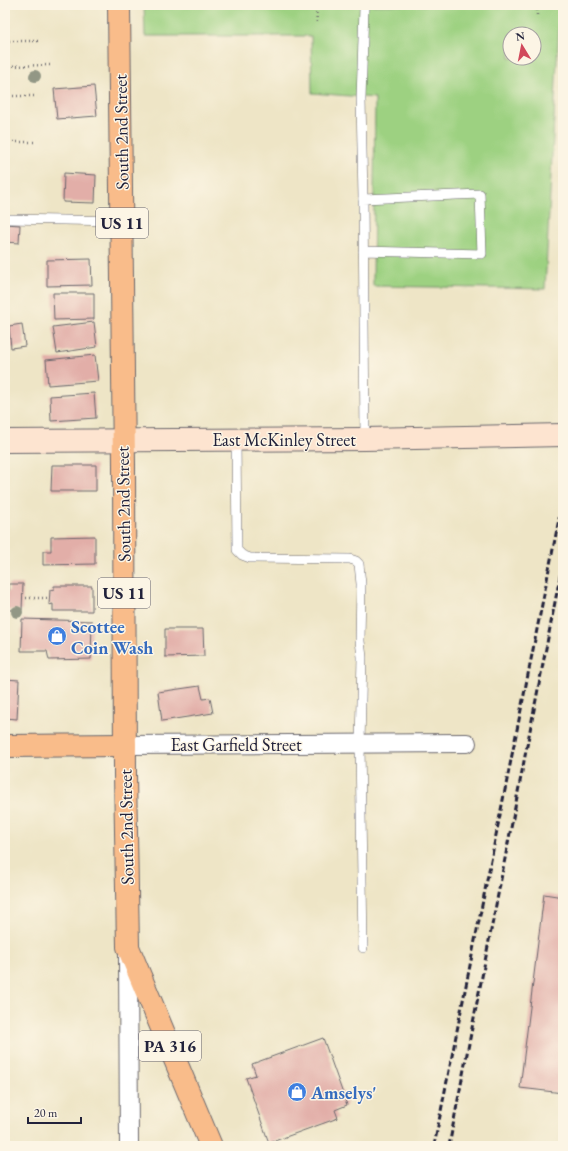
<svg xmlns="http://www.w3.org/2000/svg" width="568" height="1151" font-family="'EB Garamond',serif">
  <rect width="100%" height="100%" fill="#fcf5e5"/>
  <filter id="ink" filterUnits="userSpaceOnUse"><feTurbulence type="fractalNoise" baseFrequency=".025" numOctaves="2"/><feDisplacementMap in="SourceGraphic" scale="8" xChannelSelector="R" yChannelSelector="G"/><feConvolveMatrix kernelMatrix="1 2 1 2 8 2 1 2 1" color-interpolation-filters="sRGB"/></filter>
  <filter id="wash" filterUnits="userSpaceOnUse"><feTurbulence type="fractalNoise" baseFrequency=".012" numOctaves="4" result="noise"/><feDisplacementMap in="SourceGraphic" scale="16" xChannelSelector="R" yChannelSelector="G"/><feGaussianBlur stdDeviation="0.9" result="paint"/><feColorMatrix in="noise" values="0 0 0 0 0 0 0 0 0 0 0 0 0 0 0 0 0 1.4 0 .05"/><feComposite in="paint" operator="in"/></filter>
  <g filter="url(#wash)">
    <rect width="100%" height="100%" fill="#eee5c6"/>
    <!-- green -->
    <path fill="#9dd181" stroke="#607a5e" fill-rule="evenodd" d="M144,5H560L545,289L373,286L375,98L312,93L311,36H145ZM510,34H534V58H510Z"/>
    <g id="blocks">
      <!-- building -->
      <g fill="#e2aea8">
        <path d="M94,86L97,116L57,119L54,89Z"/>
        <path d="M64,173L96,175L95,203L63,202Z"/>
        <path d="M5,224L20,225L19,243L5,242Z"/>
        <path d="M91,259L92,285L47,286V260Z"/>
        <path d="M53,293H94V319L54,320Z"/>
        <path d="M94,322L97,347L57,353L53,327Z"/>
        <path d="M22,324L25,346L11,348L9,326Z"/>
        <path d="M95,355L98,381L48,385L46,360Z"/>
        <path d="M94,393L96,418L51,421L50,396Z"/>
        <path d="M52,465H96V491H51Z"/>
        <path d="M95,536V564L43,565V551H51V537Z"/>
        <path d="M9,584H23L22,610H6L7,592L9,591Z"/>
        <path d="M54,586H92V611H53V604L49,605L50,590L54,589Z"/>
        <path d="M22,619L92,621L91,659L49,660L47,651H21Z"/>
        <path d="M165,629H203L204,656L165,657Z"/>
        <path d="M5,679L19,680L17,719L5,718Z"/>
        <path d="M200,686L203,699L210,698L213,713L162,721L158,692Z"/>
        <path d="M544,894L563,897V1093L520,1088Z"/>
        <path d="M323,1038L347,1105L335,1110L338,1118L269,1143L246,1078L256,1075L252,1064Z"/>
      </g>
    </g>
  </g>
  <g filter="url(#ink)">
    <use href="#blocks" fill-opacity="0" stroke="#69666c" stroke-width="1"/>
    <g fill="none" stroke-linecap="round" stroke-linejoin="round">
      <!-- lane casing -->
      <g stroke="#69666c" stroke-width="10">
        <g id="lane">
          <path d="M363,199L361,99L364,8"/>
          <path d="M5,219L122,221"/>
          <path d="M363,251L482,254L480,194L363,199L365,439"/>
          <path d="M236,439L237,550L242,555L250,558L350,559L356,561L359,564L361,584L360,641L362,657L360,744L363,948"/>
        </g>
      </g>
      <!-- street casing -->
      <g stroke="#69666c" stroke-width="20">
        <g id="street">
          <path d="M125,745L467,743"/>
          <path d="M128,951L129,1146"/>
        </g>
      </g>
      <!-- secondary casing -->
      <g stroke="#69666c" stroke-width="24">
        <path id="secondary" d="M5,441L365,439L563,435"/>
      </g>
      <!-- primary casing -->
      <g stroke="#69666c" stroke-width="24">
        <g id="primary">
          <path d="M119,5L124,465L125,774L128,947L211,1146"/>
          <path d="M5,746L125,745"/>
        </g>
      </g>
      <!-- path -->
      <g stroke="#69666c" stroke-width="2.5" stroke-dasharray="1 3" stroke-linecap="butt">
        <path d="M316,5L317,24"/>
        <path d="M537,19V5"/>
        <path d="M5,41H41"/>
        <path d="M5,66L51,65"/>
        <path d="M5,96H35"/>
        <path d="M5,142H37"/>
        <path d="M22,598H50"/>
      </g>
      <!-- lane -->
      <use href="#lane" stroke="#fff" stroke-width="9"/>
      <!-- street -->
      <use href="#street" stroke="#fff" stroke-width="18"/>
      <!-- secondary -->
      <use href="#secondary" stroke="#fde4d0" stroke-width="22"/>
      <!-- primary -->
      <use href="#primary" stroke="#f9bc8a" stroke-width="22"/>
      <!-- rail -->
      <g stroke="#22223b" stroke-width="3" stroke-dasharray="6 3" stroke-linecap="butt">
        <path d="M434,1146L563,499"/>
        <path d="M449,1146L563,561"/>
      </g>
    </g>
    <!-- trees -->
    <g fill="#929785">
      <circle cx="35" cy="76" r="6"/>
      <circle cx="17" cy="612" r="6"/>
    </g>
  </g>
  <!-- icons -->
  <defs>
    <g id="shop-disc" transform="scale(1)"><circle r="9.5" fill="#3f7fe0" stroke="#fcf5e5"/><path d="M-5-2.5h2.3a2.7 3.5 0 0 1 5.4 0H5L5.5 6h-11ZM-1.5-2.5h3a1.5 2.3 0 0 0-3 0Z" fill="#fff"/></g>
  </defs>
  <g fill-rule="evenodd">
    <use href="#shop-disc" x="57" y="636"/>
    <use href="#shop-disc" x="297" y="1092"/>
  </g>
  <g text-anchor="middle" dominant-baseline="central" stroke-width="3" stroke-linejoin="round" paint-order="stroke">
    <!-- shield labels -->
    <g fill="#fcf5e5" stroke="#63616e" stroke-width="1">
      <rect x="96" y="208" width="52" height="30" rx="3"/>
      <rect x="98" y="578" width="52" height="30" rx="3"/>
      <rect x="139" y="1031" width="62" height="30" rx="3"/>
    </g>
    <g font-size="17" font-weight="bold" fill="#22223b">
      <text x="122" y="223">US 11</text>
      <text x="124" y="593">US 11</text>
      <text x="170" y="1046">PA 316</text>
    </g>
    <!-- street labels -->
    <g font-size="18" fill="#22223b" stroke="#fcf5e5">
      <text transform="translate(121 132) rotate(-91)">South 2nd Street</text>
      <text x="284" y="439">East McKinley Street</text>
      <text transform="translate(123 504) rotate(-91)">South 2nd Street</text>
      <text x="236" y="744">East Garfield Street</text>
      <text transform="translate(126 827) rotate(-91)">South 2nd Street</text>
    </g>
    <!-- shop labels -->
    <g font-size="18" font-weight="bold" fill="#366cbe" stroke="#fcf5e5" text-anchor="start">
      <text x="71" y="626">Scottee<tspan x="71" dy="21">Coin Wash</tspan></text>
      <text x="311" y="1092">Amselys'</text>
    </g>
  </g>
  <!-- margin -->
  <rect width="568" height="1151" fill="none" stroke="#fcf5e5" stroke-width="20"/>
  <!-- north arrow -->
  <g transform="translate(522 46) rotate(350)"><circle r="19" fill="#fcf5e5" stroke="#a5a1a1"/>
  <path d="M0-3L7 15L0 10L-7 15Z" fill="#d1495b"/>
  <text y="-6" font-size="11" font-weight="bold" text-anchor="middle" fill="#22223b">N</text>
  </g>
  <!-- scale -->
  <path d="M28 1117v6h53v-6" fill="none" stroke="#22223b" stroke-width="2"/>
  <text x="34" y="1117" font-size="12" fill="#22223b" stroke="#fcf5e5" stroke-width="3" paint-order="stroke">20 m</text>
</svg>
